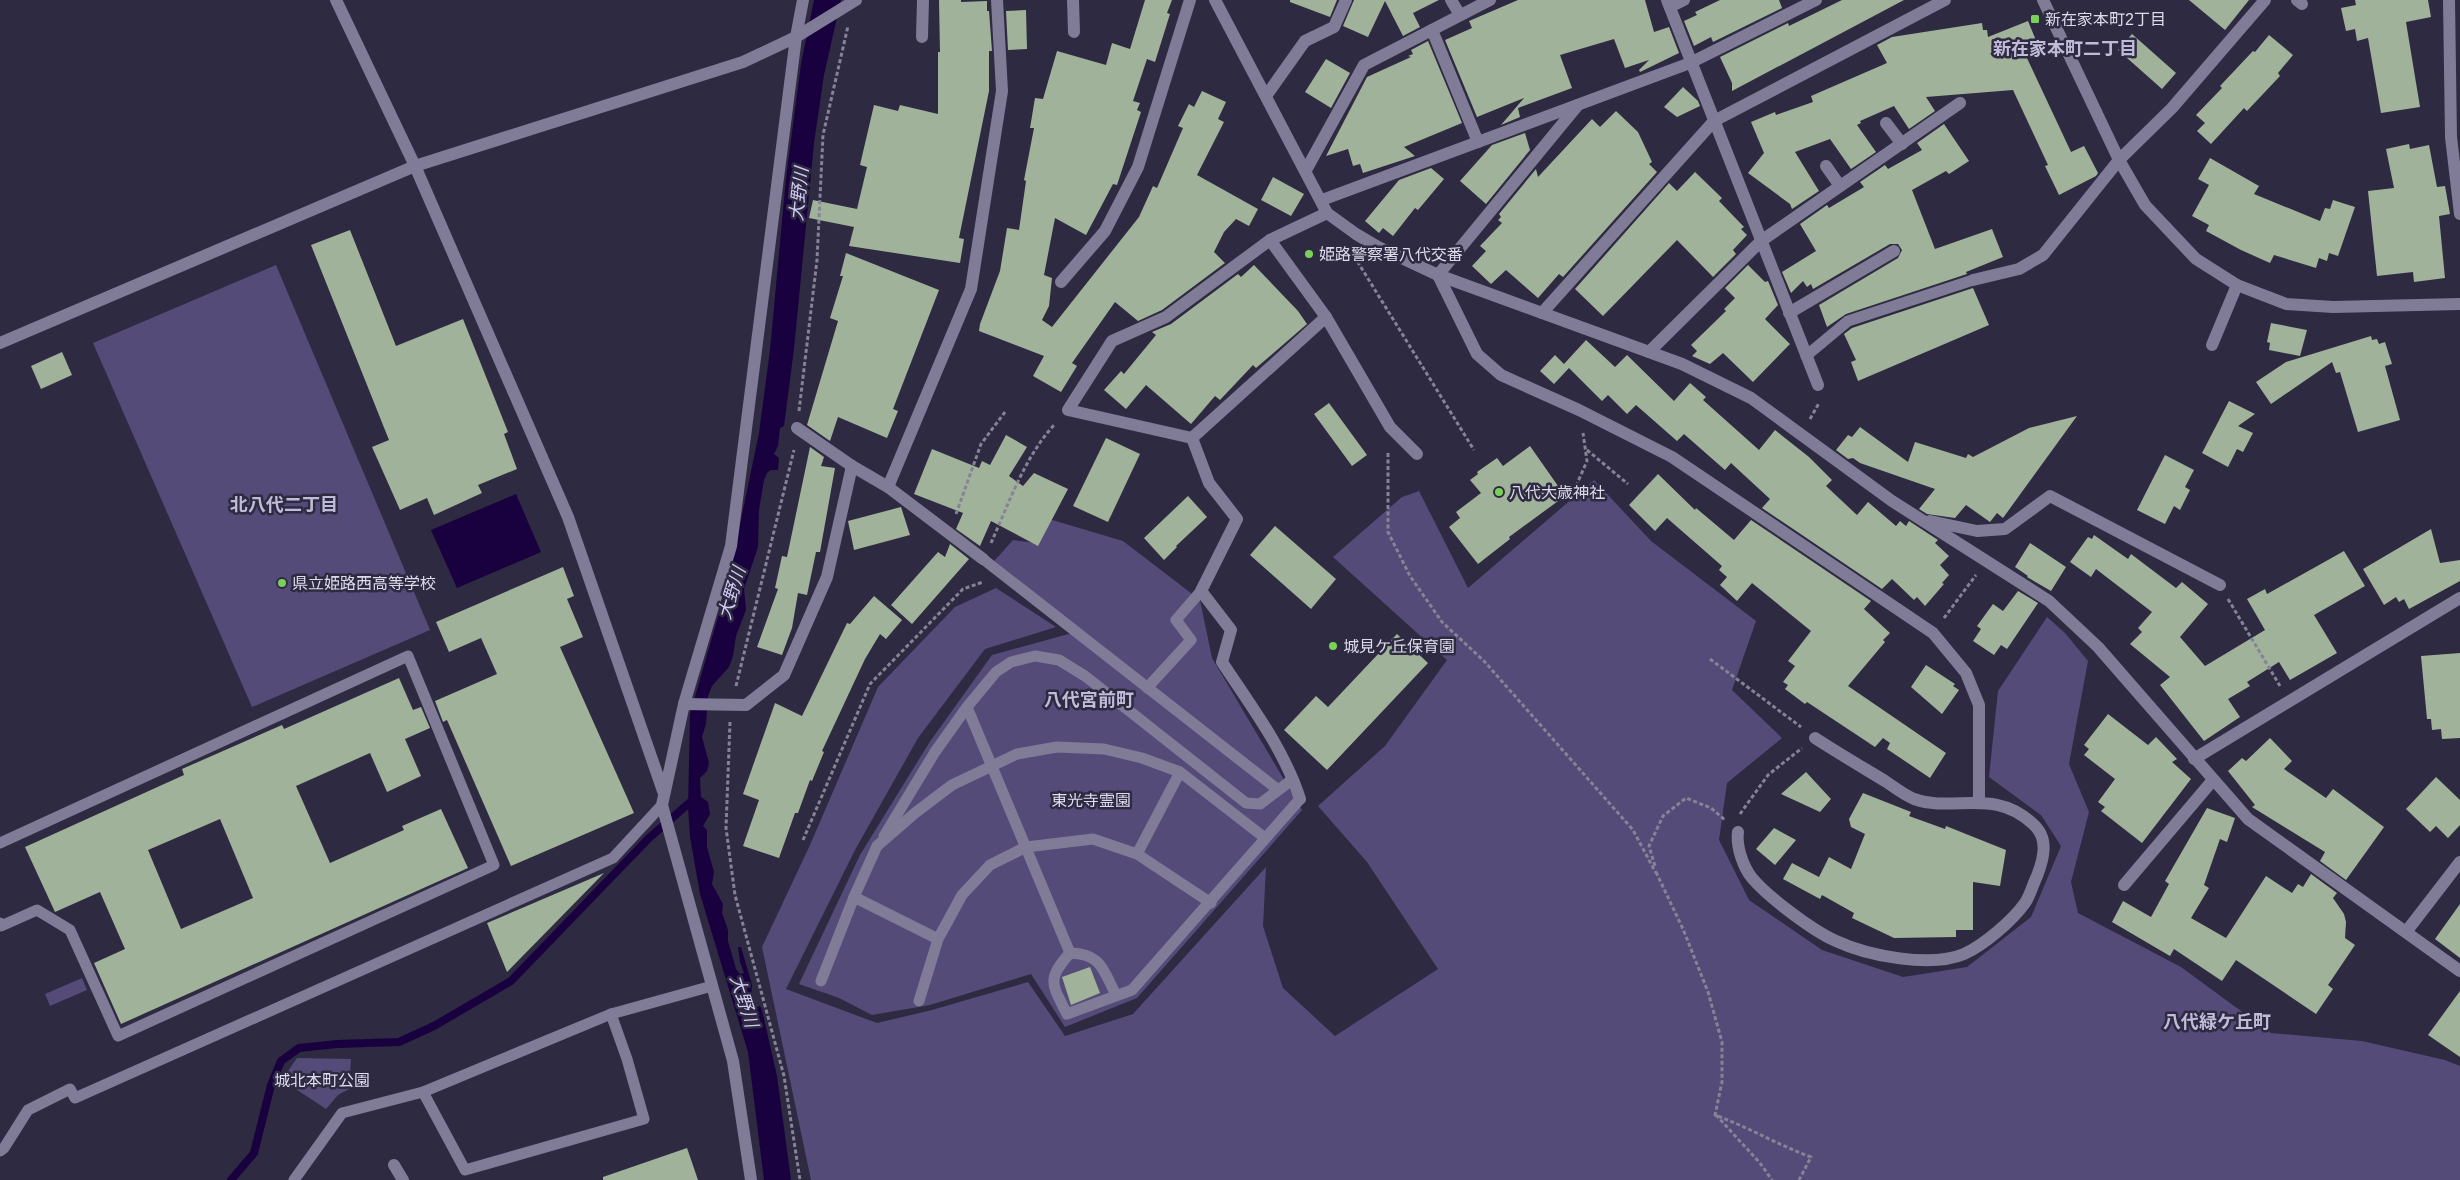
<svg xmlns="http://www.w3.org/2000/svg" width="2460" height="1180" font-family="Arial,'Noto Sans JP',sans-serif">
  <rect width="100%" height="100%" fill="#2e2a41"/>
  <!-- green -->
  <g fill="#544b78">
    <path d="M276,265L430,630L252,707L93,343Z"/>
    <path d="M1594,480L1651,541L1756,621L1732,690L1782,738L1727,783L1719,840L1749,900L1822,950L1903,977L1967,967L2031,917L2061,846L2041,815L1989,777L1998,691L2047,617L2065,633L2088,661L2069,764L2089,812L2071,882L2078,913L2181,967L2271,1033L2362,1041L2445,1060L2460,1066V1180H811L762,947L810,845L878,687L955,607L996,588L1056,627L985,649L918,738L855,850L786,989L877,1023L932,1010L1028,982L1065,1036L1133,1014L1266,867L1263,926L1283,988L1335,1036L1438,969L1367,862L1318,806L1385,746L1447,660L1333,557L1402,497L1419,491L1468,588Z"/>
    <path d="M1049,519L1123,541L1200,600L1212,658L1302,810L1137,998L1065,1027L1031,974L930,1005L872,1015L839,998L799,984L860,855L929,743L992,655L1072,633L987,569L1013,540L1037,543Z"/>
    <path d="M82,978L87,990L50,1006L45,994Z"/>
    <path d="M297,1058L351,1059L349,1089L338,1095L326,1109L282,1080Z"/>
  </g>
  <!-- water -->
  <g fill="#19003f">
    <path d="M814,0H841L824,75L814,143L794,349L784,426L780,428L778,446L774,454L779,458L778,470H771L767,473L764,480L759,510L758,547L744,589L746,610L736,636L733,656L729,667L712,686L708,696L706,724L702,737L709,763L707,771L700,778L701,797L708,802L710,814L703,826L707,830V847L714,872L712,884L723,904L722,913L728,930V941L736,969L740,974L744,973L740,962L738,947H741L752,985L751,1003L755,1008L760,1006L762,1010L777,1076L791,1180H764L748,1052L700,894L690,837L688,807L690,714L728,582L759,433L770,350L786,178L801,64Z"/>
    <path d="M516,494L541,552L457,588L431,530Z"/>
  </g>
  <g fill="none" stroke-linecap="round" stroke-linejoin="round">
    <!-- stream -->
    <path stroke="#19003f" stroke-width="8" d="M231,1180L254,1153L271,1085L281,1061L299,1048L337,1044L399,1042L434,1026L511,981L649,838L695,798"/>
  </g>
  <!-- building -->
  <g fill="#a0b39a" fill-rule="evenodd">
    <path d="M939,0H961V2L987,1V11H989L992,51H989V91L959,238L964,239L960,263L849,246L854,227L809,218L813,200L857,209L867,167L860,165L874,105L898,111L900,105L938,114V52H940Z"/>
    <path d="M1145,0H1172L1167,13L1170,14L1155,62L1147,59L1133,101L1140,103L1137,110L1141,112L1117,185L1113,184L1086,235L1055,218L1044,275L1052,278L1049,306L1042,320L1052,327L1139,217L1153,186L1157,188L1183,128L1178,126L1189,104L1194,107L1202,91L1226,102L1218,119L1224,122L1197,175L1258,209L1249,226L1236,219L1224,232L1214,252L1225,263L1162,310L1138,321L1115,302L1072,363L1077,366L1061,392L1033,376L1044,356L979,331L980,324L1000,271L1007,228L1019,230L1026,181L1024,180L1034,128H1030L1035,98L1043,99L1057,51L1106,65L1112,43L1130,49Z"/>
    <path d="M1290,0H1337L1330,17L1290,2Z"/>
    <path d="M1354,0H1439L1413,13L1420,27L1403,36L1385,1L1368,37L1343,26Z"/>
    <path d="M1518,0H1645L1654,32L1669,27L1679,53L1640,72L1639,70L1649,60L1625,68L1614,39L1560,55L1572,88L1518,108L1520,117L1501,125L1524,98L1477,117L1445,40L1472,28L1469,21Z"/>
    <path d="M1720,0H1779L1782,8L1713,42L1711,37L1694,46L1684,21L1697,15L1695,12Z"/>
    <path d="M1842,0H1904L1732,91V83L1720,57L1788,23L1789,26Z"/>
    <path d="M2189,0H2249L2225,30Z"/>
    <path d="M2355,0H2428L2431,17L2406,22L2420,107L2381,113L2368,38L2357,41L2355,29L2346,31L2341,8L2356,5Z"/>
    <path d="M1026,10L1027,49L1008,50L1006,11Z"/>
    <path d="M2028,21L2040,50L2026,56L2071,152L2084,146L2098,173L2096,176L2059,195L2045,166L2048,165L2013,90L1926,97L1935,111L1909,129L1894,106L1860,121L1861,123L1857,125L1876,152L1851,169L1830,139L1795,152L1819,191L1792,209L1790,204L1748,173L1764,153L1751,122L1775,112L1776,115L1813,102L1811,96L1887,63L1877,45L1892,37L1982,23L1983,30H1987L1988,37Z"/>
    <path d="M2132,34L2176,73L2162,89L2118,50Z"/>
    <path d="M2269,35L2293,55L2278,73L2280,76L2247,111L2244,108L2211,144L2197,131L2205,123L2196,115L2222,88L2220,86L2253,51L2255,52Z"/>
    <path d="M1428,41L1462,123L1404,147L1415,156L1363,173L1360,164L1353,166L1348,149L1326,156L1367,77L1411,57L1408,56L1413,54L1411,50Z"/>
    <path d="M1326,59L1350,73L1331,108L1305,92Z"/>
    <path d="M1683,87L1698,101L1700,106L1677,117L1664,107Z"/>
    <path d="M1616,111L1638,132L1652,162L1649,164L1657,172L1563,277L1559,274L1538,298L1506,270L1491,284L1472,266L1486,251L1480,246L1502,223L1498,220L1501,217L1499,214L1536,169L1538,177L1592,119L1600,127Z"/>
    <path d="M1944,124L1969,161L1949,174L1946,171L1912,190L1935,249L1992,229L2003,257L1966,272L1967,274L1846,314L1827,327L1819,305L1898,258L1902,250L1898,244H1890L1813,289L1811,284L1807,287L1803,281L1791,293L1782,272L1816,251L1800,224L1827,205L1829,208L1864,187L1860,182L1885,165L1888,169L1922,150L1917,143Z"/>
    <path d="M1525,133L1530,150L1486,204L1460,181L1492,145Z"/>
    <path d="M2409,144L2410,149L2429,145L2437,187L2445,186L2450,214L2439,216L2445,278L2414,282L2413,272L2377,276L2368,191L2394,188L2386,149Z"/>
    <path d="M2210,158L2259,186L2254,194L2320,221L2325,208L2330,209L2333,200L2355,207L2338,256L2329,253L2327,261L2319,258L2316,268L2274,255L2270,263L2241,250L2206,231L2209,225L2192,216L2209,185L2198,179Z"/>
    <path d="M1431,168L1444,179L1418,210L1415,208L1393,236L1383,228L1379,233L1365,221L1399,180Z"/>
    <path d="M1695,172L1722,198L1719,201L1744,227L1741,229L1747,235L1733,250L1736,254L1713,277L1677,240L1603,316L1575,289L1669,183L1677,191Z"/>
    <path d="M1273,177L1304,194L1291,216L1261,200Z"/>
    <path d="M350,230L396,346L463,319L508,432L504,434L517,469L478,485L482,493L434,515L427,498L400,510L372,447L389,440L311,245Z"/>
    <path d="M846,253L939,290L893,409L898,411L887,438L838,417L830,441L807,425L838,321L830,318L843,276H840Z"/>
    <path d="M1254,265L1298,311L1307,324L1256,368L1253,365L1220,400L1215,396L1191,424L1146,385L1126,409L1104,390L1121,371L1124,374L1156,335L1152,332L1171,324L1238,274L1241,277Z"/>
    <path d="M1748,265L1765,282L1768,281L1778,305L1765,319L1790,344L1753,382L1723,353L1710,364L1692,356L1697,351L1691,345L1726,311L1724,309L1735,298L1725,288Z"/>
    <path d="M1973,288L1989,325L1858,381L1851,362L1856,360L1844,334L1852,328Z"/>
    <path d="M2271,323L2307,330L2300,356L2269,350L2270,343L2267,342Z"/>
    <path d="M2371,336L2372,340L2377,339L2379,344L2385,342L2392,364L2385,366L2400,420L2358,432L2340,372L2336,373L2332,362L2271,404L2256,382L2286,362Z"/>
    <path d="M1586,340L1615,367L1627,355L1674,401L1690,383L1706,397L1703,400L1759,450L1775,430L1809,457L1832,480L1826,486L1857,515L1868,502L1896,526L1900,521L1906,526L1909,521L1938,540L1935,543L1949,556L1940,565L1949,575L1942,583L1944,584L1925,606L1917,597L1914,600L1892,579L1882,589L1762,508L1770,499L1731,463L1725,470L1684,434L1677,441L1636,405L1627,414L1608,395L1602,401L1569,368L1554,384L1540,371L1555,355L1564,364Z"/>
    <path d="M62,352L72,375L41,389L31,366Z"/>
    <path d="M2229,401L2255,414L2238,426L2253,433L2243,452L2237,449L2228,467L2202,453Z"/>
    <path d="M1329,403L1367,455L1352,466L1314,414Z"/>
    <path d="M2077,416L2003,518L1997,513L1990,522L1966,505L1955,518L1927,514L1919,509L1935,489L1860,463L1853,458L1848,459L1836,450L1848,435L1852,437L1860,427L1908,462L1915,442L1966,458L1968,454L1973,457L2029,428Z"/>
    <path d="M1006,435L1027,447L1009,476L1023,486L1034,473L1068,489L1038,546L991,521L980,546L956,529L963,513L914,494L932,449L979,468L982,461L990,465Z"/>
    <path d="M1106,438L1140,454L1108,522L1073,506Z"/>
    <path d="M1530,446L1565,496L1509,537L1510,539L1478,564L1449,527L1460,518L1456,512L1481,493L1470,480L1478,474L1477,472L1497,458L1503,466Z"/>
    <path d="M810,447L824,457L821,466L835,468L820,552H816L807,595L798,593L792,628L782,655L757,647L778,589L775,588L782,556L787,557Z"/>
    <path d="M2165,455L2194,470L2185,487L2190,490L2180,510L2174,506L2165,524L2137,510Z"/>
    <path d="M1658,474L1695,510L1696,508L1734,540L1751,520L1871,601L1864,609L1890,633L1883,640L1885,642L1848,686L1946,753L1930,778L1887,749L1890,743L1883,738L1875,747L1807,702L1805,704L1785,689L1788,685L1783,682L1795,666L1788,661L1811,631L1752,583L1737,601L1720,585L1727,577L1719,570L1722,566L1667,518L1655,531L1629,505Z"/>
    <path d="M1188,496L1207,517L1176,546L1177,547L1164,560L1144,538Z"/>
    <path d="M901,507L910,535L854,550L848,521Z"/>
    <path d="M1275,526L1336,579L1311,609L1250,555Z"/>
    <path d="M2431,529L2440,563L2460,560V581L2409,609L2404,599L2399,602L2396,597L2384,605L2363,569Z"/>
    <path d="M2094,535L2128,559L2131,554L2176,588L2182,582L2208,604L2180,637L2205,666L2265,630L2247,599L2265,589L2267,594L2344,551L2365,586L2314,615L2337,653L2290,680L2279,662L2247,682L2250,686L2228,699L2240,717L2204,741L2160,685L2170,677L2130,644L2142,632L2138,628L2152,612L2096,569L2091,577L2070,562L2088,537L2092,539Z"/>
    <path d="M2030,543L2066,567L2051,591L2027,577L2028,576L2015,567Z"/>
    <path d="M950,544L969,559L912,624L891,605L938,552L945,557Z"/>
    <path d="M563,567L574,596L567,599L583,637L560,647L634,813L511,866L447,720L443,722L435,701L497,674L481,638L449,652L436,622Z"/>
    <path d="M2018,591L2038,603L2007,649L2001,645L1994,655L1973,641L1981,629L1977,626L1993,604L2003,611Z"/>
    <path d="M874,596L902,620L886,639L880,634L865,659L822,751L824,752L812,781L810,780L798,813H795L779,858L743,846L759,800L743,794L775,703L802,716L847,623L850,624Z"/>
    <path d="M1397,634L1428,663L1327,770L1284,730L1316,696L1328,707Z"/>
    <path d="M2460,653V738L2442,739L2441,729L2432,730L2431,719H2427L2421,656Z"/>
    <path d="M1926,665L1955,684L1953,686L1959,690L1942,714L1911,687Z"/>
    <path d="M399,678L413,710L421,707L430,728L405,739L421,776L387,792L370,753L296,786L330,863L404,830L402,826L441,809L468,868L121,1024L94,963L125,949L100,892L55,912L25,847L184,775L182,769L282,725L284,729ZM220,819L253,898L181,929L148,850Z"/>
    <path d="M2108,714L2148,745L2156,737L2177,759L2172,762L2191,779L2142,843L2101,811L2105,807L2098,802L2115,779L2084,755L2089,749L2084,745Z"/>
    <path d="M2270,738L2292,761L2284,769L2326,798L2333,789L2384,827L2346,880L2320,861L2325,852L2252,807L2255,805L2228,771L2242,758L2246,761Z"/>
    <path d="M1806,772L1831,799L1820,812L1781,794Z"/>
    <path d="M2436,777L2460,800V825L2448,838L2436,826L2430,832L2406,809Z"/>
    <path d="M1863,793L1911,812L1909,816L1945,829L1946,826L2006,850L2000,886L1973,882V930H1956V937L1894,938L1852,918L1854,913L1822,895L1820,899L1783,879L1792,863L1819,877L1829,857L1851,869L1865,834L1851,827L1849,819Z"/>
    <path d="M2207,808L2235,818L2227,842L2220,839L2204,885L2209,888L2191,918L2226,938L2266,876L2292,893L2298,884L2303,887L2311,874L2337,893L2333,898L2344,914L2346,922L2345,938L2355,945L2328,985L2333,989L2316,1014L2236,960L2222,981L2174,949L2170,956L2112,922L2123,901L2151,917L2169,884L2165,881Z"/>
    <path d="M1774,828L1796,840L1775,865L1756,849Z"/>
    <path d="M604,873L507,972L487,923Z"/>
    <path d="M2460,904V958L2435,939Z"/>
    <path d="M1090,967L1100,993L1071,1005L1062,977Z"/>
    <path d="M2460,991V1057L2428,1035Z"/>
    <path d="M687,1148L698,1180H603V1177Z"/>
  </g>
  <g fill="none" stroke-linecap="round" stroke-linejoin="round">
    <!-- path -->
    <g stroke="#868396" stroke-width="3" stroke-dasharray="4 2.5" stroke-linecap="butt">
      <path d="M1354,256L1474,450"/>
      <path d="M799,411L817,260L823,135L848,26"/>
      <path d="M1810,419L1819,403"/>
      <path d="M1587,450L1628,484"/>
      <path d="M1388,453V532L1410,576L1442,622L1484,661L1633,830L1656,873"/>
      <path d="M1576,486L1587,461L1583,433"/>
      <path d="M956,514L981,444L1005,412"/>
      <path d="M991,543C1009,503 1025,456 1055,424"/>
      <path d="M2228,599L2280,686"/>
      <path d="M1944,618L1976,575"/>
      <path d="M1710,659L1801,727"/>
      <path d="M736,686L794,450"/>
      <path d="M730,722L726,828L735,895L784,1076L800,1180"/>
      <path d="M1740,814L1768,775L1802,748"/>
      <path d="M803,840L870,684L963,589L983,582"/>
      <path d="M1655,866L1649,846L1663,816L1686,798L1711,808L1725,820"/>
      <path d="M1656,872L1683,929L1708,992L1722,1042V1082L1715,1115C1748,1127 1778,1145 1811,1157L1799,1180"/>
      <path d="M1716,1115L1760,1163L1772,1180"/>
    </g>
    <!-- lane -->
    <g stroke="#807c97" stroke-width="11">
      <path d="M1806,356L1848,321L1973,280"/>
      <path d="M983,559L1277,789"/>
      <path d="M1147,688L1191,640L1176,620L1201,591"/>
      <path d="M967,707L1070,953"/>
      <path d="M884,836L935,752L967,707L996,672L1011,662L1035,656L1059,660L1085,676L1246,803L1260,804L1293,779"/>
      <path d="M0,843L408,656L494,865L118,1036L70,930L37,910L1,926L0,923"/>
      <path d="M1137,854L1180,772"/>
      <path d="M854,897L938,939"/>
      <path d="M821,981L854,897L877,846L915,813L952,785L1017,754L1057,747L1104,749L1142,758L1180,772L1265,838"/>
      <path d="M1116,995C1103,970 1102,954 1070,953C1046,980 1052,984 1067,1014L1132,990L1300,799"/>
      <path d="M919,1001L938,939L962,895L990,865L1026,847L1093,839L1137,854L1211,903"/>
      <path d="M423,1092L611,1014L712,986"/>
      <path d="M0,1151L4,1148L28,1110L70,1089L75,1098L613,858L662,805"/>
      <path d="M294,1180L342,1113L423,1092L465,1170L644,1119L627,1059L611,1014"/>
    </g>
    <!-- street -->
    <g stroke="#807c97" stroke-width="12">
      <path d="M336,0L415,166L568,517L663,791"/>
      <path d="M1073,0L1074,32"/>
      <path d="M1215,0L1327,213L1356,234L1378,247L1438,275L1682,364L1751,398L1892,501L2049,601L2098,647L2248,819L2460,971"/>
      <path d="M1451,0L1460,15"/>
      <path d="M1667,0L1818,385"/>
      <path d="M2297,0L2302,4"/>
      <path d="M2449,0L2451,137L2460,214"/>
      <path d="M1670,7L1684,0"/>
      <path d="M1432,30L1478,142"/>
      <path d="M922,37L923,0"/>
      <path d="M1266,96L1305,41L1334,27L1346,0"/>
      <path d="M1886,123L1902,144"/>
      <path d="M415,166L743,62L796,37L856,0"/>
      <path d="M1826,166L1840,186"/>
      <path d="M1306,170L1364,65L1490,0"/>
      <path d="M1322,200L1690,63L1816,0"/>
      <path d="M1438,275L1477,354L1501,375L1579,410L1672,457L1933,633L1966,673L1979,705V801"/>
      <path d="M1438,275L1578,105"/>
      <path d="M1973,280L2019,269L2043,255L2119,160L2172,108L2265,0"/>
      <path d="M1061,282L1105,231L1138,167L1190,0"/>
      <path d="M1542,313L1714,121L1945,0"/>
      <path d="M1789,313L1894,251"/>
      <path d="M1326,317L1390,427L1417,454"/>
      <path d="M2212,345L2237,285"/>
      <path d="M1649,352L1761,241L1960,103"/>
      <path d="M797,428L852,466"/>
      <path d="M1192,438L1068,410L1112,341L1166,317L1270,240"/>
      <path d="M888,487L983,559"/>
      <path d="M1930,521L1977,531L2005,529L2050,496L2220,585"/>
      <path d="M684,704L746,705L784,675L827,577L852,466L888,487L971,289L1002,91L997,0"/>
      <path d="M2194,759L2460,598"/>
      <path d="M1300,799C1284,749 1251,706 1222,662L1231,630L1201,591L1237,519L1209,483L1192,438L1326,317L1270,240L1327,213"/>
      <path d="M1738,832C1736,846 1743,867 1752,878C1768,897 1813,931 1836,941C1868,956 1931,968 1964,954C1984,945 2012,921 2025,903C2030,896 2033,884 2037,876C2044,858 2049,838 2033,824C1994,787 1954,813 1914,799C1904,795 1894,787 1885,781C1862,767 1838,753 1815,738"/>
      <path d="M2124,885L2213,780"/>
      <path d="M2406,932L2460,862"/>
      <path d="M394,1165L403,1180"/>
      <path d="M751,1180L733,1061L662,805L684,704L731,546L796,37L803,0"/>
    </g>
    <!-- secondary -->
    <g stroke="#807c97" stroke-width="12">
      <path d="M2043,0L2119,160L2145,205L2196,259L2237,285L2286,304L2333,307L2460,304"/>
      <path d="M0,343L415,166"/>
    </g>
  </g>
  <!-- markers -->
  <g fill="#7ad157" stroke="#2e2a41" stroke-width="2">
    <rect x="2030" y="14" width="10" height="10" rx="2.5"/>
    <circle cx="1309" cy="254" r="5"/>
    <circle cx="1499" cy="492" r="5"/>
    <circle cx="282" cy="583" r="5"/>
    <circle cx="1333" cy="646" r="5"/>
  </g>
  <g text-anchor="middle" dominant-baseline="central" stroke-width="5" stroke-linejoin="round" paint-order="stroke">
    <!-- poi labels -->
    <g font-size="16" fill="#dddbea" stroke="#2e2a41" text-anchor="start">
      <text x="2045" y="19">新在家本町2丁目</text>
      <text x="1319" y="254">姫路警察署八代交番</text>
      <text x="1509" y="492">八代大歳神社</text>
      <text x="292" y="583">県立姫路西高等学校</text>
      <text x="1343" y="646">城見ケ丘保育園</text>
    </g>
    <!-- park labels -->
    <g font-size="16" fill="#dfdcf1" stroke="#2e2a41">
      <text x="1091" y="800">東光寺霊園</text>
      <text x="322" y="1080">城北本町公園</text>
    </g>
    <!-- neighbourhood labels -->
    <g font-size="18" font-weight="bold" fill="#c0bbd9" stroke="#2e2a41">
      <text x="2065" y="49">新在家本町二丁目</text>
      <text x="284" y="505">北八代二丁目</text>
      <text x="1089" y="700">八代宮前町</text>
      <text x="2217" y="1022">八代緑ケ丘町</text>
    </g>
    <!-- water labels -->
    <g font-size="18" font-style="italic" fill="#d2ccf5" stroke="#2e2a41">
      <text transform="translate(799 194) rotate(-84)">大野川</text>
      <text transform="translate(732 593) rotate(-73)">大野川</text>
      <text transform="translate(744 1001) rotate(72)">大野川</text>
    </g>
  </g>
</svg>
